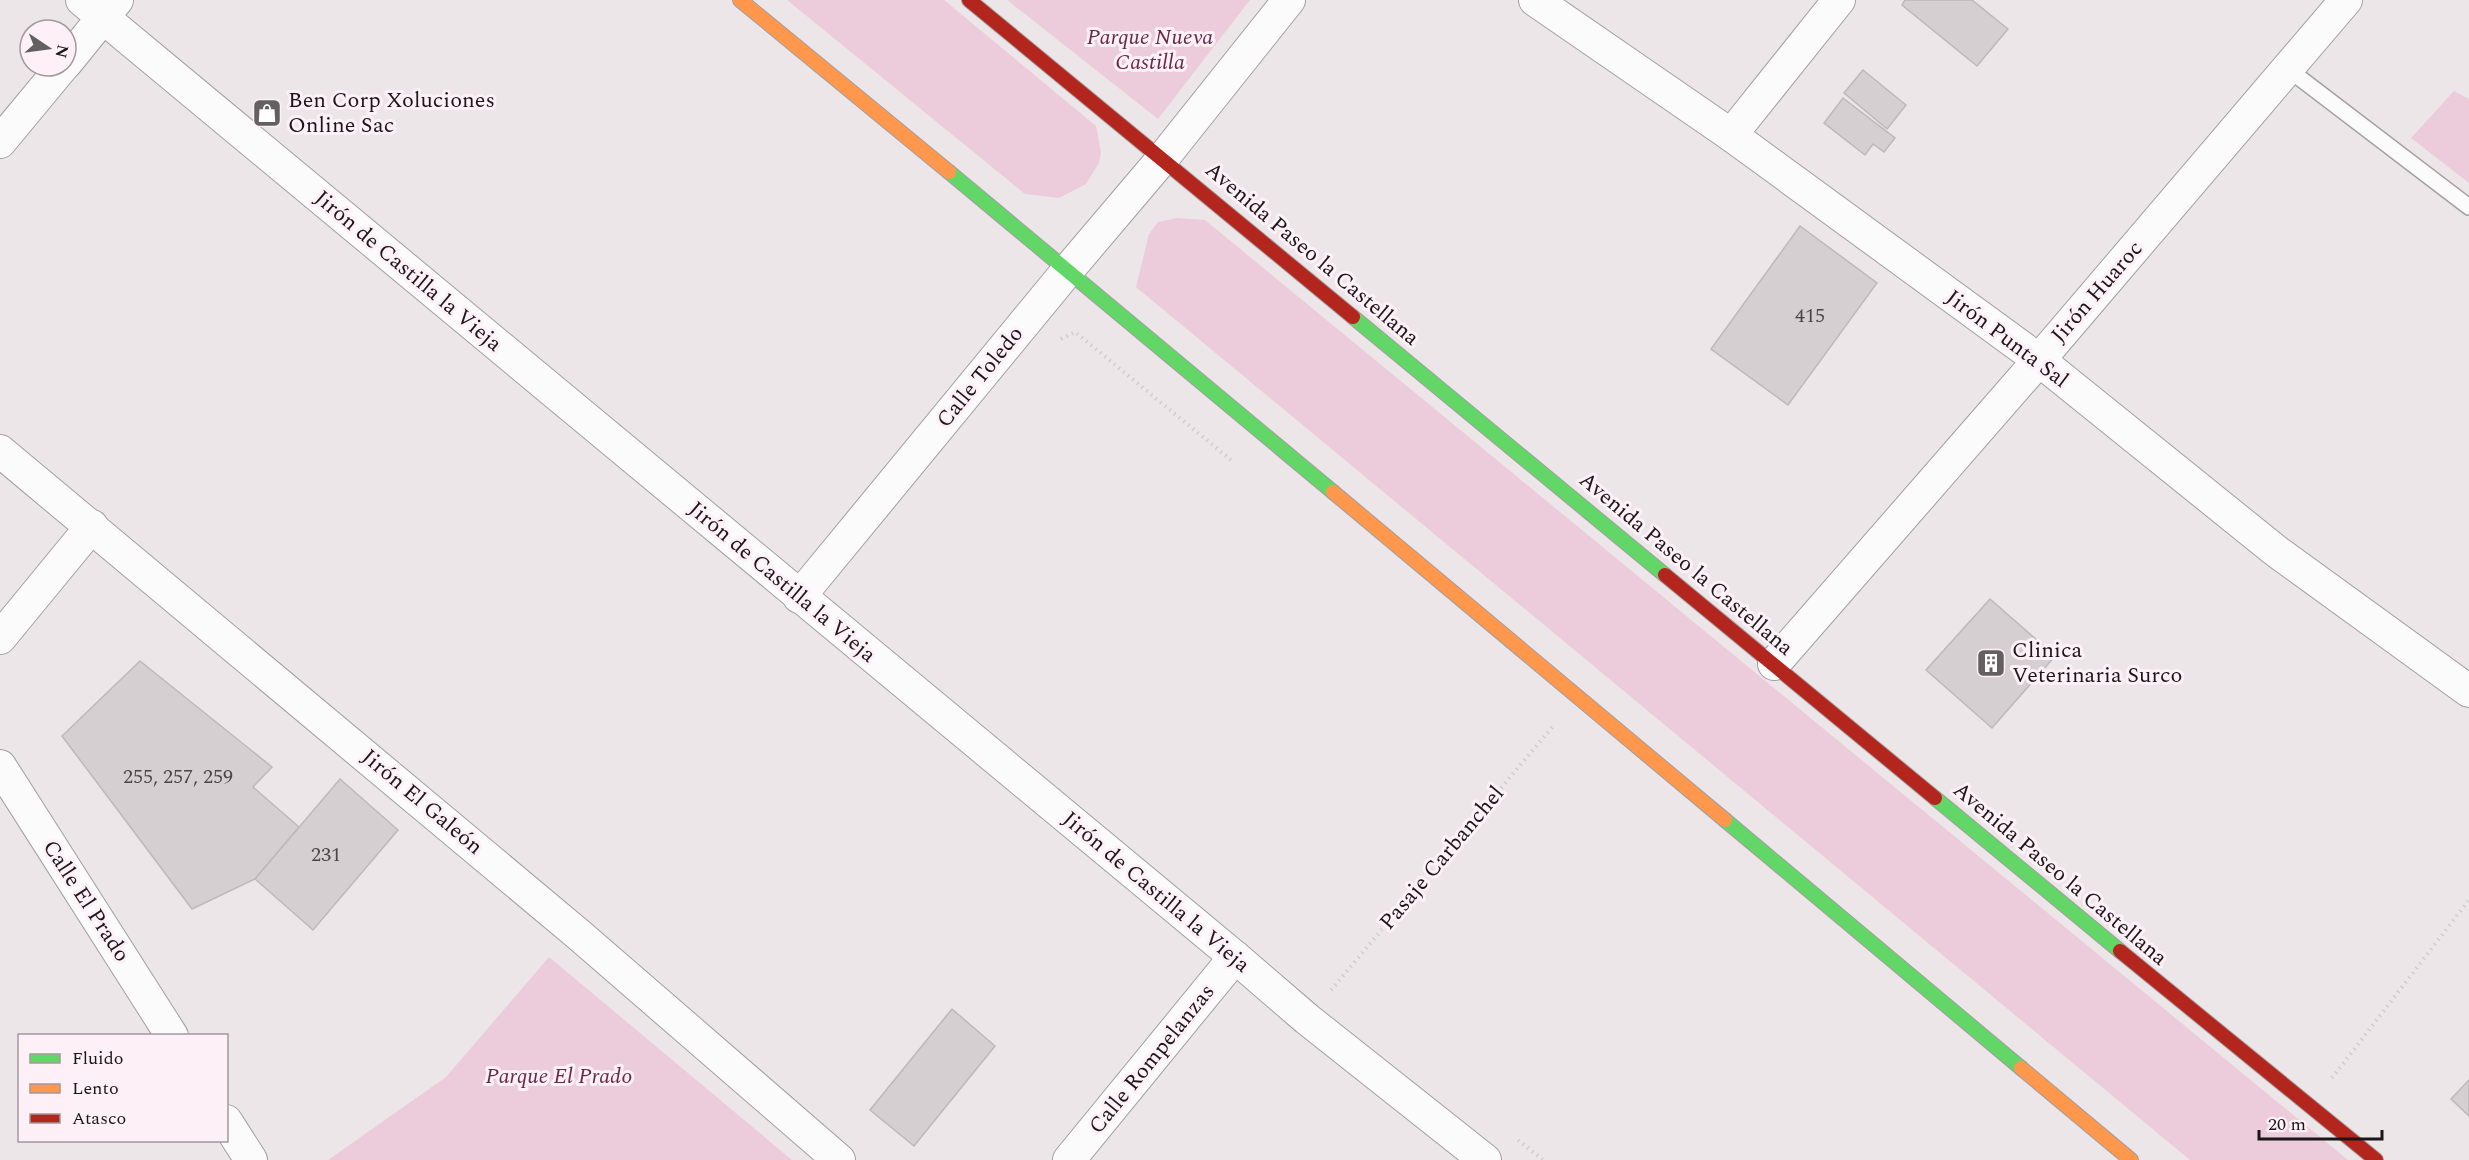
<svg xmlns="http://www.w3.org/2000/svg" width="2469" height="1160" font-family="Spectral,serif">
  <rect width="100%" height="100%" fill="#ede6e9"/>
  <!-- green -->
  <g fill="#ecccda">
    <path d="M787,0H944L1096,126L1101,152L1099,163L1086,184L1059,198L1025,194Z"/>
    <path d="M1007,0H1250L1158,119Z"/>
    <path d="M2454,91L2469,99V183L2411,138Z"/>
    <path d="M1177,218L1205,220L2348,1160H2190L1136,287L1149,234L1158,222Z"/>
    <path d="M549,957L792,1160H328L446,1077Z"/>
  </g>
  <!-- building -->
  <g fill="#d5cfd2" stroke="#bdb8ba" stroke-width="1.5">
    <path d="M1905,0H1972L2008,29L1977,66L1902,5Z"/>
    <path d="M1863,70L1906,105L1887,129L1844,93Z"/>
    <path d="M1843,98L1895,138L1884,152L1873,144L1865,155L1824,123Z"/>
    <path d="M1800,226L1877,283L1788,405L1711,349Z"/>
    <path d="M1990,599L2055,656L1992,728L1926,670Z"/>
    <path d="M140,661L272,767L253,787L299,827L255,879L192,909L62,736Z"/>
    <path d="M340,779L398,830L313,930L255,879Z"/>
    <path d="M952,1009L995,1046L914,1146L870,1110Z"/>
    <path d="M2469,1080V1116L2451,1099Z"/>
  </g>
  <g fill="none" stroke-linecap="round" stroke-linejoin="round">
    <!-- lane casing -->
    <g stroke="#a39ea0" stroke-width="18">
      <path id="lane" d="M2288,69L2469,207"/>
    </g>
    <!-- street casing -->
    <g stroke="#a39ea0" stroke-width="34">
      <g id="street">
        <path d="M82,0L1235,957L1307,1019L1485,1160"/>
        <path d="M1535,0L1731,135L2039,360L2276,551L2469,691"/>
        <path d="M66,63L117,0"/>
        <path d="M1731,135L1839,0"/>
        <path d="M0,142L63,66"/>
        <path d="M0,451L578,934L839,1160"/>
        <path d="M799,597L1068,270L1163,158L1289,0"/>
        <path d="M0,638L92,526"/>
        <path d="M1774,664L2039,360L2346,0"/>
        <path d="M0,766L172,1036"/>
        <path d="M226,1121L251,1160"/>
        <path d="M1069,1160L1235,957"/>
      </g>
    </g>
    <!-- fast casing -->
    <g stroke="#a39ea0" stroke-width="16">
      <g id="fast">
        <path d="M949,172L1333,492"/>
        <path d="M1353,317L1665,575"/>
        <path d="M1935,798L2120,951"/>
        <path d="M1725,820L2021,1068"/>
      </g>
    </g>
    <!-- slow casing -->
    <g stroke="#a39ea0" stroke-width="16">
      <g id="slow">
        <path d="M740,0L949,172"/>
        <path d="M1333,492L1725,820"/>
        <path d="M2021,1068L2131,1160"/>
      </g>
    </g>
    <!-- jam casing -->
    <g stroke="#a39ea0" stroke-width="16">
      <g id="jam">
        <path d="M969,0L1353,317"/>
        <path d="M1665,575L1935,798"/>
        <path d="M2120,951L2376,1160"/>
      </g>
    </g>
    <!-- path -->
    <g stroke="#cfcdce" stroke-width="4" stroke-dasharray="1.5 4.5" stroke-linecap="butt">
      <path d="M1061,339L1075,332L1231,460"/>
      <path d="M1331,990L1554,725"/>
      <path d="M2332,1078L2469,900"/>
      <path d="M1518,1140L1543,1160"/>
    </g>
    <!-- lane -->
    <use href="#lane" stroke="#fcfbfc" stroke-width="15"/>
    <!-- street -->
    <use href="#street" stroke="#fcfbfc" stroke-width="32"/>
    <!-- fast -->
    <use href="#fast" stroke="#63d668" stroke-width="14"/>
    <!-- slow -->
    <use href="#slow" stroke="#ff974d" stroke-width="14"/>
    <!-- jam -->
    <use href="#jam" stroke="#b3261e" stroke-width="14"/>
  </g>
  <!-- icons -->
  <defs>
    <g id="shop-square" transform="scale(1.5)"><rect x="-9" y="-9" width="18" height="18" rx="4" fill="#645f61" stroke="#fdf0f6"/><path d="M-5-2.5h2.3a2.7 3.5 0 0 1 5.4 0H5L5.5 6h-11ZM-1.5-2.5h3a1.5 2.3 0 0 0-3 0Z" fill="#fff"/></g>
    <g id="building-square" transform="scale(1.5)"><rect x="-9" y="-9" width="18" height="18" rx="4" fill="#645f61" stroke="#fdf0f6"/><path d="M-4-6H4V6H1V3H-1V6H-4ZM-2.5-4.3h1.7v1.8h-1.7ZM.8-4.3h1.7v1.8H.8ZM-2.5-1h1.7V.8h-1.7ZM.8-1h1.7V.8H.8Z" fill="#fff"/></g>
  </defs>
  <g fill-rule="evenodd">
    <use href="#shop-square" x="267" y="113"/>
    <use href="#building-square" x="1991" y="663"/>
  </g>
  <g text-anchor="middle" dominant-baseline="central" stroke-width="6" stroke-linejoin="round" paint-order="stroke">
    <!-- number labels -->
    <g font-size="20" fill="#4a4446">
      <text x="1810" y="316">415</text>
      <text x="178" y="777">255, 257, 259</text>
      <text x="326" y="855">231</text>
    </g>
    <!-- park labels -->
    <g font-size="22" font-style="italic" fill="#682849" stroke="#fdf0f6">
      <text x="1150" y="37">Parque Nueva<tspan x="1150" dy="25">Castilla</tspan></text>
      <text x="559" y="1076">Parque El Prado</text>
    </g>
    <!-- poi labels -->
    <g font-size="22" fill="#1b1618" stroke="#fdf0f6" text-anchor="start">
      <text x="288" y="100">Ben Corp Xoluciones<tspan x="288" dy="25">Online Sac</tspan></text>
      <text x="2012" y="650">Clinica<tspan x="2012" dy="25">Veterinaria Surco</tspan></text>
    </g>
    <!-- street labels -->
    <g font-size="22" fill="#1b1618" stroke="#fdf0f6">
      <text transform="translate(1312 254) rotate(40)">Avenida Paseo la Castellana</text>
      <text transform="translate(408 271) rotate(40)">Jirón de Castilla la Vieja</text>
      <text transform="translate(2097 292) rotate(-49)">Jirón Huaroc</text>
      <text transform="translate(2007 339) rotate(37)">Jirón Punta Sal</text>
      <text transform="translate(980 377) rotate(-51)">Calle Toledo</text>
      <text transform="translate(1686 564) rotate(40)">Avenida Paseo la Castellana</text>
      <text transform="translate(782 582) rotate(40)">Jirón de Castilla la Vieja</text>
      <text transform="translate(422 802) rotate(40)">Jirón El Galeón</text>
      <text transform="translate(1442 858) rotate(-50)">Pasaje Carbanchel</text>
      <text transform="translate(2060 874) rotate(40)">Avenida Paseo la Castellana</text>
      <text transform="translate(1156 892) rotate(40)">Jirón de Castilla la Vieja</text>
      <text transform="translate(86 901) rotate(57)">Calle El Prado</text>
      <text transform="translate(1152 1059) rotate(-51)">Calle Rompelanzas</text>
    </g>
  </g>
  <!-- legend -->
  <rect x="18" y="1034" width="210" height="108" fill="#fdf0f6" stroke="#a3999d" stroke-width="1.5"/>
  <rect x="30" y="1054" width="30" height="9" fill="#63d668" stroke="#a3999d" stroke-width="1.5"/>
  <text x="72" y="1064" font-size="18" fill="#1b1618">Fluido</text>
  <rect x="30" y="1084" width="30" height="9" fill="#ff974d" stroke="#a3999d" stroke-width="1.5"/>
  <text x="72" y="1094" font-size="18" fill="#1b1618">Lento</text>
  <rect x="30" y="1114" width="30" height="9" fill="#b3261e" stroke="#a3999d" stroke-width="1.5"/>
  <text x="72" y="1124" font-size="18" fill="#1b1618">Atasco</text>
  <!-- north arrow -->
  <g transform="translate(48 48) rotate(103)"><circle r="28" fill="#fdf0f6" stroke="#a3999d" stroke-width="1.5"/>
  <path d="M0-4.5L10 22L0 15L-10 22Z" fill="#645f61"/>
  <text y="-9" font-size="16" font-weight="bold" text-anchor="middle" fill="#1b1618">N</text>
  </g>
  <!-- scale -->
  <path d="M2259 1130v9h123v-9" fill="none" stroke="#1b1618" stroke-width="3"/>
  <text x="2268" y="1130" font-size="18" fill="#1b1618" stroke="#fdf0f6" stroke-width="4.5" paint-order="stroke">20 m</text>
</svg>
